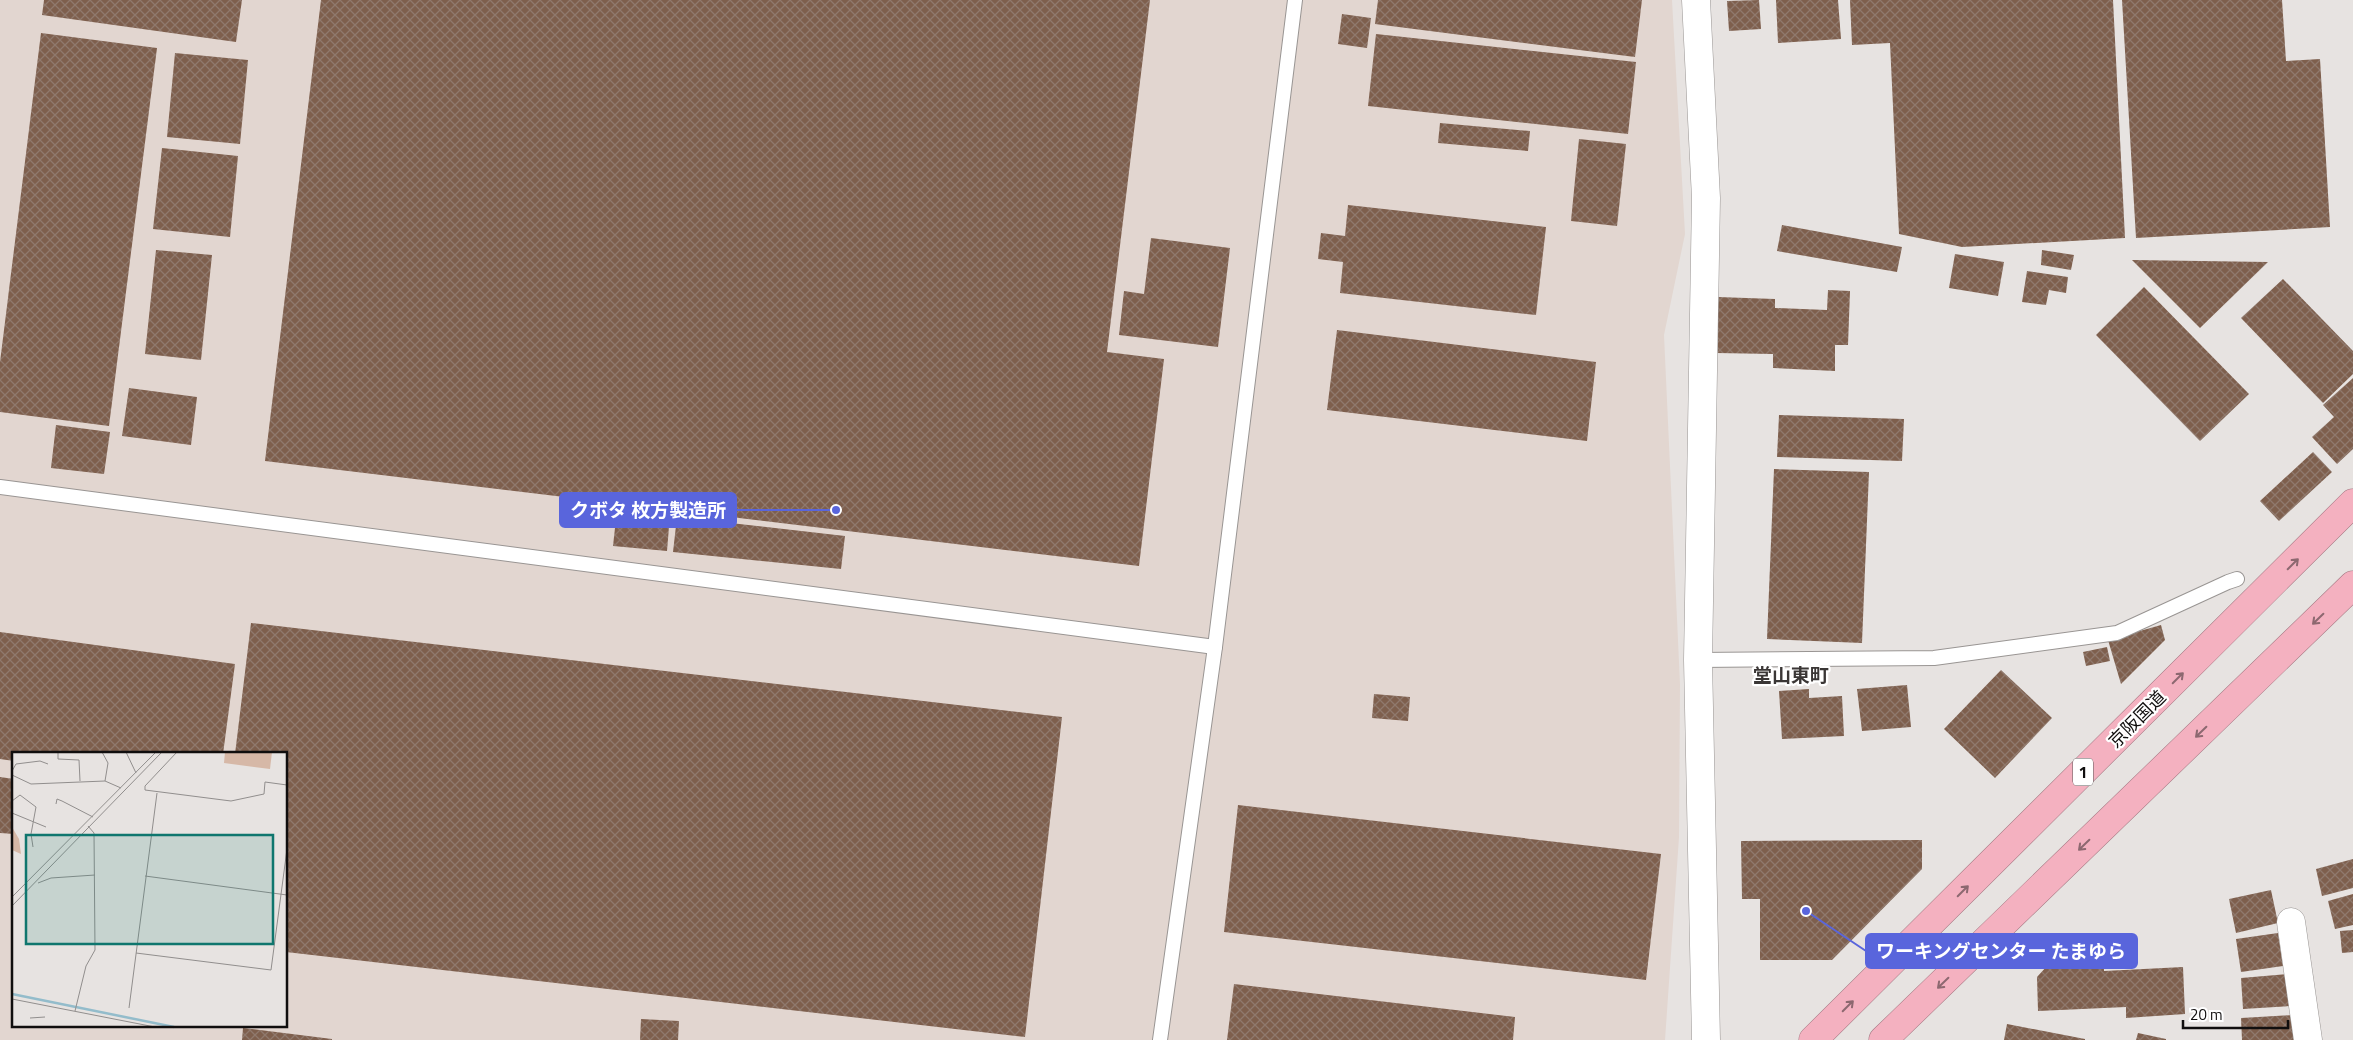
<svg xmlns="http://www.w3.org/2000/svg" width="2353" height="1040" font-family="'Titillium Web','Noto Sans JP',sans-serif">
  <defs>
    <pattern id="building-cross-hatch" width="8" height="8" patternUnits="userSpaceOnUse" patternTransform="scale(1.25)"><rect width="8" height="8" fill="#7e5f4d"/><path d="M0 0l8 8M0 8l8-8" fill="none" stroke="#8f796d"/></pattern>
  </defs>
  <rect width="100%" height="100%" fill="#e7e3e1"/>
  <!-- built -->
  <path fill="#e2d6d0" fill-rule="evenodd" d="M0,0H1672L1685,234L1664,335L1680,684L1679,837L1665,1040H0ZM14,754H286V1026H14Z"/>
  <!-- building -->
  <g fill="url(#building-cross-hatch)">
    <path d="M44,0H242L236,42L42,15Z"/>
    <path d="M321,0H1150L1107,352L1164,359L1139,566L265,461Z"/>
    <path d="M1378,0H1642L1635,57L1375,24Z"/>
    <path d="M1759,0L1761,29L1729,31L1727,1Z"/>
    <path d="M1776,0H1838L1841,39L1778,43Z"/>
    <path d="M1850,0H2113L2125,238L1962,247L1899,234L1890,43L1852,45Z"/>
    <path d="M2122,0H2282L2286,61L2320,59L2330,227L2136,238Z"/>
    <path d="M1342,14L1371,18L1367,48L1338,44Z"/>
    <path d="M41,33L157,48L109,426L0,412V362Z"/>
    <path d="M1376,34L1636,62L1628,134L1368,106Z"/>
    <path d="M175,53L248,60L240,144L167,137Z"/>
    <path d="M1440,123L1530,131L1528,151L1438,143Z"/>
    <path d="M1579,139L1626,144L1617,226L1571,221Z"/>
    <path d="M162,148L238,156L230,237L153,229Z"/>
    <path d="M1348,205L1546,227L1536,315L1340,293L1343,262L1318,259L1321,233L1345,236Z"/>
    <path d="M1782,225L1902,247L1897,272L1777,251Z"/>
    <path d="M1151,238L1230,248L1218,347L1119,335L1124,291L1144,294Z"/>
    <path d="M156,250L212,255L201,360L145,354Z"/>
    <path d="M2042,250L2074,255L2071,270L2041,265Z"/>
    <path d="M1955,254L2004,262L1998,296L1949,288Z"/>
    <path d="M2132,260L2268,262L2200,328Z"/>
    <path d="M2027,271L2068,277L2066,293L2049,290L2046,305L2022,302Z"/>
    <path d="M2283,279L2353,351V374L2323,403L2241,318Z"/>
    <path d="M2144,287L2249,394L2200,441L2096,335Z"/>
    <path d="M1828,290L1850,291L1848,345H1835V371L1773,368V354L1716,353L1718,297L1775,299V308L1827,310Z"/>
    <path d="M1337,330L1596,362L1587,441L1327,410Z"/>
    <path d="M2353,378V449L2337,464L2312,437L2334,417L2323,405Z"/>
    <path d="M129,388L197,397L191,445L122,436Z"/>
    <path d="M1779,415L1904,419L1902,461L1777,457Z"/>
    <path d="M56,425L110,432L104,474L51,468Z"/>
    <path d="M2313,452L2332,472L2279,521L2260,501Z"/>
    <path d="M1774,469L1869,472L1862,643L1767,639Z"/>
    <path d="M617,510L670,515L667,551L613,546Z"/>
    <path d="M677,517L845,536L841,569L673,552Z"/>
    <path d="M251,623L1062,717L1025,1037L286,952V754H235Z"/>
    <path d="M2161,625L2165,640L2121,684L2108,640Z"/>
    <path d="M0,632L235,664L223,754H14V761L0,759Z"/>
    <path d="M2107,647L2110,661L2086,666L2083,652Z"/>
    <path d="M2001,670L2052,718L1995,778L1944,729Z"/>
    <path d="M1907,685L1911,727L1862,731L1857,689Z"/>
    <path d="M1809,689V698L1842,696L1844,736L1782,739L1779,691Z"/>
    <path d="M1374,694L1410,697L1408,721L1372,718Z"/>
    <path d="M0,777L14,779V834L0,833Z"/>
    <path d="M1238,805L1661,854L1646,980L1224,932Z"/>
    <path d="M1922,840V869L1832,960H1760V899H1742L1741,841Z"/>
    <path d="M2353,859V888L2322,896L2316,869Z"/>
    <path d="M2271,890L2278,923L2236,933L2229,899Z"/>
    <path d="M2353,894V925L2335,929L2328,901Z"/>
    <path d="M2353,930V952L2342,953L2340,931Z"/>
    <path d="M2278,933L2283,966L2241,972L2236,939Z"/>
    <path d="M2103,941L2104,971L2183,967L2185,1014L2126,1018V1007L2038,1011L2037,977L2068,943Z"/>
    <path d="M2288,974L2290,1006L2243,1009L2241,978Z"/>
    <path d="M1234,984L1515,1017L1513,1040H1227Z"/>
    <path d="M2293,1015L2294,1040H2242L2241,1018Z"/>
    <path d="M641,1019L679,1021L678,1040H640Z"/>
    <path d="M2007,1024L2085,1039V1040H2004Z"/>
    <path d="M243,1028L332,1039V1040H242Z"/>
    <path d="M2138,1033L2166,1039V1040H2136Z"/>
  </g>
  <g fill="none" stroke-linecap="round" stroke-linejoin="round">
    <!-- lane casing -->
    <g stroke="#999593" stroke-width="16">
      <g id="lane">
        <path d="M0,487L1215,647"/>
        <path d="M1698,660L1934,658L2117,633L2228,582L2237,579"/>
        <path d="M1160,1040L1215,647L1295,0"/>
      </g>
    </g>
    <!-- street casing -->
    <g stroke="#999593" stroke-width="29">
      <g id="street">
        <path d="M1696,0L1706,198L1698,660L1706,1040"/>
        <path d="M2291,922L2308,1040"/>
      </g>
    </g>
    <!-- highway casing -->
    <g stroke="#a47882" stroke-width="29">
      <g id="highway">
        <path d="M1813,1040L2353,503"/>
        <path d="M1883,1040L2353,585"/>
      </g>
    </g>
    <!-- lane -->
    <use href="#lane" stroke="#fff" stroke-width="14"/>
    <!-- street -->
    <use href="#street" stroke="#fff" stroke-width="28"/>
    <!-- highway -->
    <use href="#highway" stroke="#f4b1c0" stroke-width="28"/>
  </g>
  <!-- one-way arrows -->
  <defs><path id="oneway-shaft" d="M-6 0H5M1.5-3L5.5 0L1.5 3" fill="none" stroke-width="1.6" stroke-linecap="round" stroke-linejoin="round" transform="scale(1.25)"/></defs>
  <g stroke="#8d6870">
    <use href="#oneway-shaft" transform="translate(2293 564) rotate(-45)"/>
    <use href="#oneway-shaft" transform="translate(2318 619) rotate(136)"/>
    <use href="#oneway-shaft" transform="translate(2178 678) rotate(-45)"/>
    <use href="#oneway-shaft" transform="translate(2201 732) rotate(136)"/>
    <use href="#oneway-shaft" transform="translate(2084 845) rotate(136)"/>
    <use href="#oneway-shaft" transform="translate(1963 891) rotate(-45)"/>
    <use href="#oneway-shaft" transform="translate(1943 983) rotate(136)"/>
    <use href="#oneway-shaft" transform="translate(1848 1006) rotate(-45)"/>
  </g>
  <g text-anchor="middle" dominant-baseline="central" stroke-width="4.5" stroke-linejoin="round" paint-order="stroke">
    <!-- shield labels -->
    <rect fill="#fff" stroke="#585656" stroke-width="1" x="2073" y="758.5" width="20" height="27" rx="4"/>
    <g font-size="16" font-weight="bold" fill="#100e0e">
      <text x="2083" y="772">1</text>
    </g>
    <!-- street labels -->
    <g font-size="18" fill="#100e0e" stroke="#fff">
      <text transform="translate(2137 719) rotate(-45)">京阪国道</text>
    </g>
    <!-- neighbourhood labels -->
    <g font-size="19" font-weight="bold" fill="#3a3635" stroke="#fff">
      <text x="1791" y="674">堂山東町</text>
    </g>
  </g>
  <!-- overview -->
  <g transform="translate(12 752)">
    <rect width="275" height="275" fill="#e7e3e1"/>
    <path d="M0,75L7,87L9,102L0,98Z" fill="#d6b8a7"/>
    <path d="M213,0H260L258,17L212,11Z" fill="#d6b8a7"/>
    <path fill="none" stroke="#93bccb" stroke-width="2.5" d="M0,242L162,275"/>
    <path fill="none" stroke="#918e8d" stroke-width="1" d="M46,0V7L67,8L68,29M90,0L96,11L93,29M114,0L124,21M165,0L133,34V38L219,49L252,42L253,30L275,33M0,19L4,12L28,9L36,12M0,23L19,32L93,29L109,36M0,49L8,43L24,55L19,82L21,95M44,52L45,47L50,49L81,65M0,61L34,75M133,124L275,143M26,131L39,126L83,123M0,145L144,0M0,154L150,0M124,201L259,218L275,97M0,247L143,275M117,256L145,41M63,259L74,214L83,198L82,81L76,74M18,266L33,265"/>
    <path fill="#0f766e" fill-opacity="0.15" stroke="#0f766e" stroke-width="2.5" d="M14,83H261V192H14Z"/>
    <rect width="275" height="275" fill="none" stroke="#100e0e" stroke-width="2.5"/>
  </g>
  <!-- callouts -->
  <path fill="none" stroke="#5965dc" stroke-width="2" d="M836 510L736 510M1806 911L1866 951"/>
  <g fill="#5965dc" stroke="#fff" stroke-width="2">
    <circle cx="836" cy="510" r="5"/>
    <circle cx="1806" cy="911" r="5"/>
  </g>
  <g fill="#5965dc" stroke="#5965dc" stroke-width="2">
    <rect x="560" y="493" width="176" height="34" rx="5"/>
    <rect x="1866" y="934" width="271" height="34" rx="5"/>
  </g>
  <g font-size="19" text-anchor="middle" font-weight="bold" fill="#fff">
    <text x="648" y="517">クボタ 枚方製造所</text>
    <text x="2001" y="958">ワーキングセンター たまゆら</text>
  </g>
  <!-- scale -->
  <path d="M2183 1020v8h105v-8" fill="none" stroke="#100e0e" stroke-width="2.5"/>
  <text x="2190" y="1020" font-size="15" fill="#100e0e" stroke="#ffffff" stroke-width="4" paint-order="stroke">20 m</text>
</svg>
